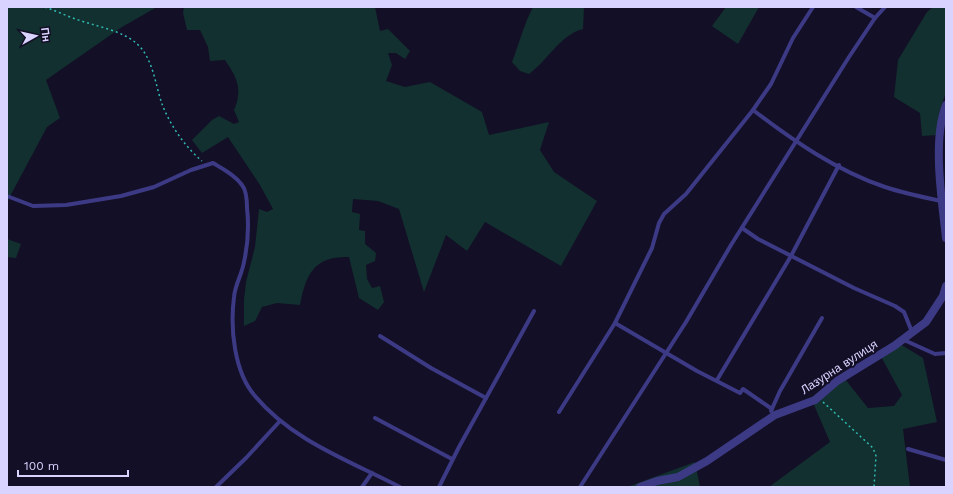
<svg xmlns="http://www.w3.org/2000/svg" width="953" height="494" font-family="'Work Sans',sans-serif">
  <rect width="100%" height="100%" fill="#130f26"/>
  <!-- green -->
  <g fill="#12302f">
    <path d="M7,7H157L122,27L46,80L60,118L47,127L7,202Z"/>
    <path d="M184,7H375L380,31L388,29L410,51L405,59L396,53H388L392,65L386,81L405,87L430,82L482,112L489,135L549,122L540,150L554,172L597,201L561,266L485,222L467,251L446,235L424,292L399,209L378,201L353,199L352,212L360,214L359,230L365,231V244L376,253L375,261L366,265L367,279L372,288L380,286L384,302L378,310L359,298L349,257C314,256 306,274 300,305L277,303L262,307L255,321L244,326V300L246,282L255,247L259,209L267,212L273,209L260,185L228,137L202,153L192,140L212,120L219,116L234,124L239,122L234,110C243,90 237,77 225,60L210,61L208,47L200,30H187L183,13Z"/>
    <path d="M533,7H584L583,29C560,35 548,60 529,74L520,71L512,62C519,44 524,24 533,7Z"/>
    <path d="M726,7H759L738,44L712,26Z"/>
    <path d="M933,7H946V92L939,113L937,135L922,136L920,113L894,97L898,60L927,12Z"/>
    <path d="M7,239L21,244L16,258L7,257Z"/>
    <path d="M895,341L923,358L937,422L903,429L910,487H769L830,442L811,398L841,374L868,408L894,406L902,395L878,351Z"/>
    <path d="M695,462L700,487H627Z"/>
  </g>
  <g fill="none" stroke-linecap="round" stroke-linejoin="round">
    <!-- path -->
    <g stroke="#2fb8b0" stroke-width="1.5" stroke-dasharray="2 3" stroke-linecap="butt">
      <path d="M45,7C59,12 73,19 88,23C104,28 123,32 136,43C153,57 155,84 162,104C170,125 185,147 202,161"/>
      <path d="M823,402L873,448L876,456L874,487"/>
    </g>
    <!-- lane -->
    <g stroke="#3d3a85" stroke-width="4">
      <path d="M856,7L875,18"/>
      <path d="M753,110C792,140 837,171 885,187C903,193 922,197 941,201"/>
      <path d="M7,196L33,206L66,205L121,196L154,187L191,170L213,163C223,169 235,175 242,185C246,190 247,202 247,208C249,226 248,244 244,262C242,274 235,285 234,297C230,328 234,372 255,396C293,441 348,460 400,487"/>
      <path d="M742,228L758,239L854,288L895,306L904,312L912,332"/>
      <path d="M615,323L697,371L740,393L743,389L772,409"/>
      <path d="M380,336L431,368L486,398"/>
      <path d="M904,340L935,354L946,353"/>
      <path d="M717,380L791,256L839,165"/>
      <path d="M771,411L780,391L822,318"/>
      <path d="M559,412L615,323L652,248L659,223L664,214L686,194L753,110L771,84L793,38L813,7"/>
      <path d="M375,418L452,459"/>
      <path d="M908,449L946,460"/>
      <path d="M216,487L246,458L280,421"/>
      <path d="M362,487L372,473"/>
      <path d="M439,487L459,447L534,311"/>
      <path d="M580,487L686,322L731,245L849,57L875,18L885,7"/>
    </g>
    <!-- street -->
    <g stroke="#3d3a85" stroke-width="8">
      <path d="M946,105C932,141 942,200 946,238"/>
      <path d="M640,487L657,481L678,477L707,461L775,415L815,400L837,381L894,346L926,322L943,296L946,286"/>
    </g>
  </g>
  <g text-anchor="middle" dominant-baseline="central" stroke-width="4" stroke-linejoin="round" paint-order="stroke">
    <!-- street labels -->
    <g font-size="12" fill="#d9d4ff" stroke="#130f26">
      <text transform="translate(839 367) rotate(-33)">Лазурна вулиця</text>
    </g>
  </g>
  <!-- border -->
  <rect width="953" height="494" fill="none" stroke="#d9d4ff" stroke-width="16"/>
  <!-- north arrow -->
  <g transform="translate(36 36) rotate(82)" stroke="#130f26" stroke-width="3" paint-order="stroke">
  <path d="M0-3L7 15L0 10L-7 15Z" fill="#d9d4ff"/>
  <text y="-6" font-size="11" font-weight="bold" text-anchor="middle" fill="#d9d4ff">Пн</text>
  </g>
  <!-- scale -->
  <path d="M18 470v6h110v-6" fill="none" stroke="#d9d4ff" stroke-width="2"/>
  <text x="24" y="470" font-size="12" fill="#d9d4ff" stroke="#130f26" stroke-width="3" paint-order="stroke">100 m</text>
</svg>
